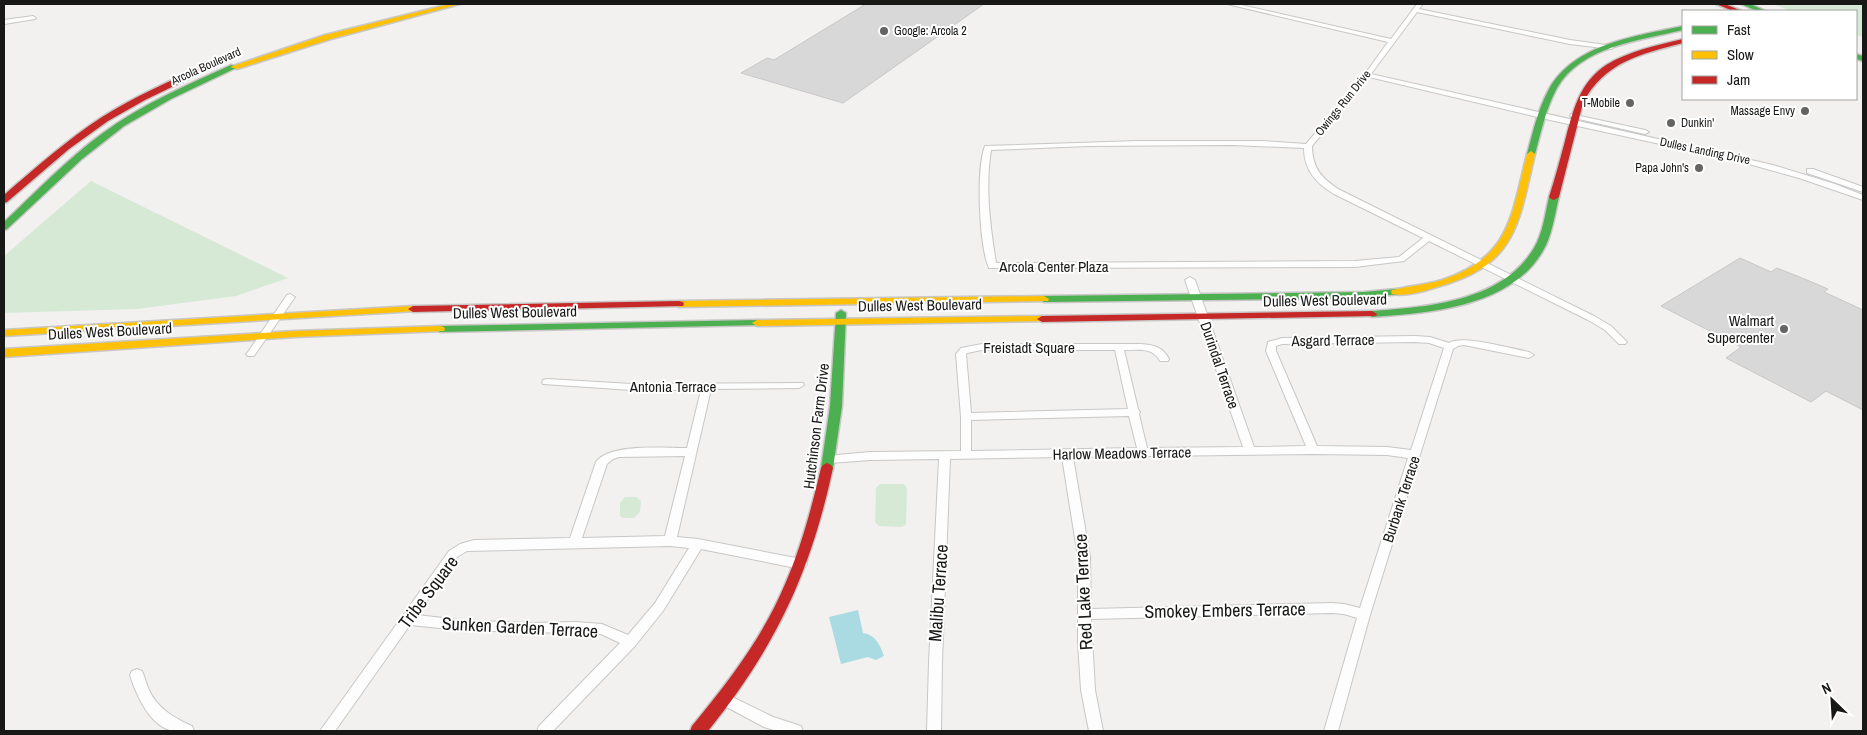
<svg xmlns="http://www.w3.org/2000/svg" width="1867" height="735" font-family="'Archivo Narrow',sans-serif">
  <rect width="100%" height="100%" fill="#f2f1f0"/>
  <!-- green -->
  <g fill="#d5e9d5">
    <path d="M1772,4H1863V37L1856,35V11H1792Z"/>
    <path d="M91,181L288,278L236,296L137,309L4,313V256Z"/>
    <path d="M880,484H904L907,488L906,524L902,527L879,526L875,522L876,488Z"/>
    <path d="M625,497H636L641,501L640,512L634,518H623L620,516V503Z"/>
  </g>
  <!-- water -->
  <path fill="#aadbe3" d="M858,610L863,633C876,635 880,645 884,656L876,660L868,657L841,664L829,617Z"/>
  <!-- building -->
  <g fill="#d9d8d8" stroke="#c8c7c7">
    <path d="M866,4H984L843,103L741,73L767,58L774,60Z"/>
    <path d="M1740,258L1771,272L1777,268L1807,280L1828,289L1824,292L1863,310V410L1826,391L1811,402L1726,358L1741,347L1661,306Z"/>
  </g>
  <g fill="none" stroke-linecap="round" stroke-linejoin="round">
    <!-- street casing -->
    <g stroke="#c8c7c6" stroke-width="2">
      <g id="street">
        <path d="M1227,4H1237L1391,39L1417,4H1423L1419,9L1570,40L1613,46V48L1611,49L1570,44L1417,12L1371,74L1773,165L1835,184L1863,195V200L1799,178L1738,161L1550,120L1369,77L1312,146C1312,168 1322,179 1340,190L1594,316L1611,326L1627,342L1625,344H1619L1605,330L1588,320L1429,241L1404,261L1355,267L989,268C979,246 976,168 985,146L1137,141H1263L1306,144L1365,74L1388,42ZM1232,145L1304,148C1304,170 1316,183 1334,194L1423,238L1399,257L1355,261L996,263C990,225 985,188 991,150L1088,146Z"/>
        <path d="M33,16L36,18L35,19L4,24V20Z"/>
        <path d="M1571,114L1645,130L1649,132L1645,134L1574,118L1570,116Z"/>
        <path d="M1807,169H1813L1863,187V192L1807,173Z"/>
        <path d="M1190,277L1195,280L1254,447L1306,446L1266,351L1268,342L1282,338L1415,336L1430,337L1449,343C1461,334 1513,349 1529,352L1534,355L1529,358L1464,345L1458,346L1453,349L1370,615L1338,731H1324L1357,618L1344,614L1332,613L1091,619L1095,690L1103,731H1089L1081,690L1078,642V557L1062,457L950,459L942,662L941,731H927L929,662L939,459L870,460L830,463L826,462L824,459L826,456L870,452L961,451V417L956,354L961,348L982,344H1141C1154,345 1163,347 1169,359L1168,361H1160C1153,347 1139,350 1124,350L1138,409L1140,412L1139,414L1147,448L1243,447L1185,280ZM1415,342L1429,343L1444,348L1411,450L1387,447L1317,446L1276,351V346L1282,344ZM982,350H1115L1128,409L971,413L966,354L967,353ZM1129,416L1137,448L971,451V420ZM1313,454L1387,455L1408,458L1360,608L1344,604L1332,603L1091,609L1090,557L1073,457Z"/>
        <path d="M290,294L295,297L254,356H248L246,354L248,352L287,295Z"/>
        <path d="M547,379L632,384L803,383L804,385L799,388L711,389L677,537L698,539L801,559L805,561L807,564L805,567L801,569L701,549L663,611L635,646L553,731H537L539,726L620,643L601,634L460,630L410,625L335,731H320L449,551L460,544L474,540L570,538L596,462C609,443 665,448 687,448L701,390H632L543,384L542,382L543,380ZM685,456L665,536L582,538L607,464L613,459L619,457ZM670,546L689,548L655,603L628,635L602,624L576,622L528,623L460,620L417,615L457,557L467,551Z"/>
        <path d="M137,669L142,671C145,677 146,684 149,690C157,708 174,718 192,726L194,731C188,731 180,732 174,731C151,728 136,695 130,675L132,671Z"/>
        <path d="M726,694L773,717L801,726L803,731H777L764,727L721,704L719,700L721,696Z"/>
      </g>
    </g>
    <!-- fast casing -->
    <g stroke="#c8c7c6" stroke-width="3">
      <g id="fast">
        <path d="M1741,4H1750L1766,11H1757Z"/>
        <path d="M1683,26V30C1641,40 1581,46 1557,88C1546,108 1541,132 1535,154L1531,157L1528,156L1527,154C1533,132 1538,109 1549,89C1575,43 1637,36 1683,26Z"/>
        <path d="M1856,54L1863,56V61L1856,59Z"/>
        <path d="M231,65L238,67L171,99L124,126L82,159L7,229L4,230V222C36,192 67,159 103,133C142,104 187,85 231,65Z"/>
        <path d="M1554,194L1559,197C1555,213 1553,230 1546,245C1516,307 1431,313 1372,317L1367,314L1372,311C1427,307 1502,302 1534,248C1543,233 1545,214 1549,197Z"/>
        <path d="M1396,289L1400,290L1401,292L1400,294L1364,298L1044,302L1039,299L1044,296L1364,292Z"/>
        <path d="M841,310L846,313L842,406L833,468L831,471H823L821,468L830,406L836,313Z"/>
        <path d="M757,320L761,321L762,323L761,325L440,332L435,329L440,326Z"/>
      </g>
    </g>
    <!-- slow casing -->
    <g stroke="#c8c7c6" stroke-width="3">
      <g id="slow">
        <path d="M450,4H460L331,39L237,69L230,67L325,35Z"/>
        <path d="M1531,151L1535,154C1518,225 1517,265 1437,287C1425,291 1405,297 1392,294L1391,292L1392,290C1409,286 1425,285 1442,280C1511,257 1511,216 1527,154Z"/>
        <path d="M1044,296L1049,299L1048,301L679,307L674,304L679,301Z"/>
        <path d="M413,306L418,309L417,311L4,336V330Z"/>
        <path d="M1042,316L1046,317L1047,319L1046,321L757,326L752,323L757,320Z"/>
        <path d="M440,326L444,327L445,329L444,331L295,337L4,357V349L295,331Z"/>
      </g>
    </g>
    <!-- jam casing -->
    <g stroke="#c8c7c6" stroke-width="3">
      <g id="jam">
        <path d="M1716,4H1725L1742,11H1733Z"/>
        <path d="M1683,39V43C1641,54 1604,62 1583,103L1559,197L1554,200L1551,199L1549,197C1555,178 1560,160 1565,141C1573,111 1579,83 1606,65C1629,51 1657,45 1683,39Z"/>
        <path d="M204,66L211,68L145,100L108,121L69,149L7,202L4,203V195C35,168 67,140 102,117C134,97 169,81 204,66Z"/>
        <path d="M679,301L683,302L684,304L683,306L413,312L408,309L413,306Z"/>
        <path d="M1372,311L1377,314L1376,316L1042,322L1037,319L1042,316Z"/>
        <path d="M827,463L831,465L833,468C810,574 776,646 708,731H690L692,726C723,688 753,650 775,606C797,562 810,515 821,468L823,465Z"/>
      </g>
    </g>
    <!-- street -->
    <use href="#street" fill="#fdfdfd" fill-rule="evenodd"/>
    <!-- fast -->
    <use href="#fast" fill="#4caf50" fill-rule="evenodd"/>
    <!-- slow -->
    <use href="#slow" fill="#ffc107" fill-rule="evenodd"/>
    <!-- jam -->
    <use href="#jam" fill="#c62828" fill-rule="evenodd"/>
  </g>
  <!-- markers -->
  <g fill="#646463" stroke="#fff" stroke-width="2">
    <circle cx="884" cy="31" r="5"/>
    <circle cx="1630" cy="103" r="5"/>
    <circle cx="1805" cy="111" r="5"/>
    <circle cx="1671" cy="123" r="5"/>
    <circle cx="1699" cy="168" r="5"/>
    <circle cx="1784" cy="329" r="5"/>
  </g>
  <g text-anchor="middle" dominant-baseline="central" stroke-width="4" stroke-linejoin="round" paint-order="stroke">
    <!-- far-poi labels -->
    <g font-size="12" fill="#181817" stroke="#fff" text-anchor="end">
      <text x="894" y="31" text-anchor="start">Google: Arcola 2</text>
      <text x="1620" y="103">T-Mobile</text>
      <text x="1795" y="111">Massage Envy</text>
      <text x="1681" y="123" text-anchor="start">Dunkin'</text>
      <text x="1689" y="168">Papa John's</text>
    </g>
    <!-- far-street labels -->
    <g font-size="12" fill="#181817" stroke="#fff">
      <text transform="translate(206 66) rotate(-24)">Arcola Boulevard</text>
      <text transform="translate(1343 103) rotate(-51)">Owings Run Drive</text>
      <text transform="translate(1705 151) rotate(12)">Dulles Landing Drive</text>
    </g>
    <!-- street labels -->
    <g font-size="15" fill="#181817" stroke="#fff">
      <text x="1054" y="266">Arcola Center Plaza</text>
      <text transform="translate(1325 300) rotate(-1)">Dulles West Boulevard</text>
      <text transform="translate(920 305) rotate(-1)">Dulles West Boulevard</text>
      <text transform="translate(515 312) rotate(-1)">Dulles West Boulevard</text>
      <text transform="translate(110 331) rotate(-3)">Dulles West Boulevard</text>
      <text transform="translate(1333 340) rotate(-1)">Asgard Terrace</text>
      <text x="1029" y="347">Freistadt Square</text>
      <text transform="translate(1220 365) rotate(71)">Durindal Terrace</text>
      <text x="673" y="386">Antonia Terrace</text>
      <text transform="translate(816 426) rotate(-83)">Hutchinson Farm Drive</text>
      <text transform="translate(1122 453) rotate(-1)">Harlow Meadows Terrace</text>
      <text transform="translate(1401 499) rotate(-72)">Burbank Terrace</text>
    </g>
    <!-- poi labels -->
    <g font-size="15" fill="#181817" stroke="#fff" text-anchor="end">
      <text x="1774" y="320">Walmart<tspan x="1774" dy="17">Supercenter</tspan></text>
    </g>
    <!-- near-street labels -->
    <g font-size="18" fill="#181817" stroke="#fff">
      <text transform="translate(428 592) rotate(-53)">Tribe Square</text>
      <text transform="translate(1083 592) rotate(-93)">Red Lake Terrace</text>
      <text transform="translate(938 593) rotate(-86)">Malibu Terrace</text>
      <text transform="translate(1225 610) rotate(-1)">Smokey Embers Terrace</text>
      <text transform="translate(520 627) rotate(3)">Sunken Garden Terrace</text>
    </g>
  </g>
  <!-- border -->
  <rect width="1867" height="735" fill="none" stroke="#181817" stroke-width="10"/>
  <!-- legend -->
  <rect x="1682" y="10" width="175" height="90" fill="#ffffff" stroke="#a3a3a2"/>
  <rect x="1692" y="26" width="25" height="8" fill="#4caf50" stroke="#a3a3a2"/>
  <text x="1727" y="35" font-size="15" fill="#181817">Fast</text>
  <rect x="1692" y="51" width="25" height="8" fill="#ffc107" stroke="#a3a3a2"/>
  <text x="1727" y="60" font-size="15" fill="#181817">Slow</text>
  <rect x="1692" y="76" width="25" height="8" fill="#c62828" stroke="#a3a3a2"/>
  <text x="1727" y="85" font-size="15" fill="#181817">Jam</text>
  <!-- north arrow -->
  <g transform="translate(1832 700) rotate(335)" stroke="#ffffff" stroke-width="4" paint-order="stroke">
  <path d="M0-4L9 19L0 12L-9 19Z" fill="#181817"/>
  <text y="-8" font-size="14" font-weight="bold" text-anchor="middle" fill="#181817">N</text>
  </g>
</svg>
